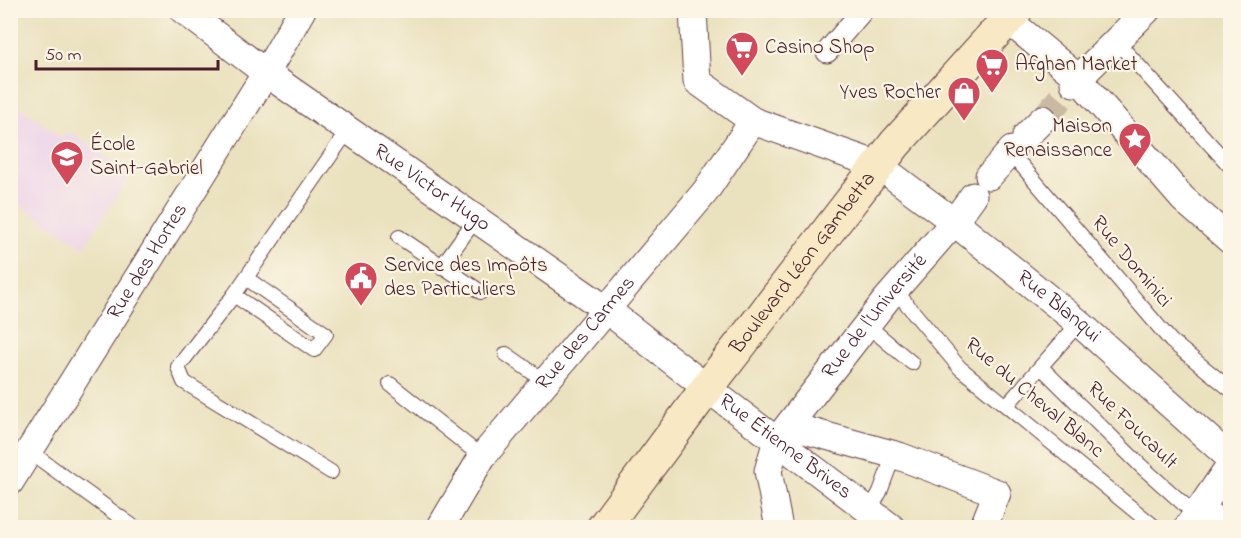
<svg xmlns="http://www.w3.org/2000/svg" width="1241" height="538" font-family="'Indie Flower',sans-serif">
  <rect width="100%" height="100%" fill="#fcf5e5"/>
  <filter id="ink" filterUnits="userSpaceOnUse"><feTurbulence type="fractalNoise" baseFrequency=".0167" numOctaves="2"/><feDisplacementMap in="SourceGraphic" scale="12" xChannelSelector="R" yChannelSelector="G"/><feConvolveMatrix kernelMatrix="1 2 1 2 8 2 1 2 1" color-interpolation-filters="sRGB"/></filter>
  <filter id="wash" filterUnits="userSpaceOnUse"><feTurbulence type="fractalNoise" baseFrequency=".008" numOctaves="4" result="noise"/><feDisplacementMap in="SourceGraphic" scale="24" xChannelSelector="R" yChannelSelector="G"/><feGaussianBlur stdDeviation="1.35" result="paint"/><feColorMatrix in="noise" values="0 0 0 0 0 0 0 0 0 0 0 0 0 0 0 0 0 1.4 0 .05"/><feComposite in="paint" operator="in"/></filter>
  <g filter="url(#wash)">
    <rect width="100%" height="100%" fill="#eae1be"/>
    <!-- built -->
    <path fill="#ecd1ea" d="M11,100L62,138L68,131L131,174L84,247L11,199Z"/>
  </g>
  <g filter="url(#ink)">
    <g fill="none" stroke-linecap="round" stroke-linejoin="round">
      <!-- minor-tunnel -->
      <path stroke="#cabaa1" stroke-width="27" stroke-dasharray="27 14" stroke-linecap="butt" d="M1043,119L1074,83"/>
      <!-- service casing -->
      <g stroke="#623c41" stroke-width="16">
        <g id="service">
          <path d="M1116,41L1230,166"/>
          <path d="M1009,153L1023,167L1171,341L1230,389"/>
          <path d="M399,237L481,292"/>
          <path d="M441,267L475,220"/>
          <path d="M895,290L960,368L1156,528"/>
          <path d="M234,295L314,350L326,334L246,278"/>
          <path d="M867,325L912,363"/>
          <path d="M506,354L546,382"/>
          <path d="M1041,367L1141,466L1196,515"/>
          <path d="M390,384L482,457"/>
          <path d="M1007,405L1079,323"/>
          <path d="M29,451L135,528"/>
          <path d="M331,472L184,382L178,367L234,295L349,129"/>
          <path d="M869,511L880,492L894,454"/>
        </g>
      </g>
      <!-- pedestrian casing -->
      <g stroke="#623c41" stroke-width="23">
        <path id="pedestrian" d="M827,52L863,10"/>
      </g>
      <!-- minor casing -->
      <g stroke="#623c41" stroke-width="29">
        <g id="minor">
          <path id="s1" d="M183,10L266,73L607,310L707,388L892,528"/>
          <path id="s2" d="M693,10L697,81L753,121L878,165L954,222L1079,323L1230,458"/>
          <path d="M1008,20L1078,78L1183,199L1230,240"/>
          <path d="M1074,83L1147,10"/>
          <path d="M1026,136L1043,119"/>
          <path d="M989,176L1012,150"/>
          <path d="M790,426L899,456L997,493L983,528"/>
          <path id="s3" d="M10,482L266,73L302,10"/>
          <path d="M1201,508L1226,528"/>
          <path id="s4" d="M440,528L482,457L705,192L753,121"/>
          <path id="s5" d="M779,528L768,471L777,440L886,300L954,222L973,196"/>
          <path d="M1187,528L1230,465"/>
        </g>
      </g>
      <!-- secondary casing -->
      <g stroke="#623c41" stroke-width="35">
        <g id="secondary">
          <path id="s6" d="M603,528L707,388L895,144L1016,10"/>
        </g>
      </g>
      <!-- service -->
      <use href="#service" stroke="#fff" stroke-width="14"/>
      <!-- pedestrian -->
      <use href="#pedestrian" stroke="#fff" stroke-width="21"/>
      <!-- minor -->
      <use href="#minor" stroke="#fff" stroke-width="27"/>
      <!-- secondary -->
      <use href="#secondary" stroke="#f8e8c3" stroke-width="33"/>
    </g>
  </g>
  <!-- icons -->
  <defs>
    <g id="supermarket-pin" transform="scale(1.725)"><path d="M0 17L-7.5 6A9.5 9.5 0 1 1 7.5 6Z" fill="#d1495b" stroke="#fcf5e5"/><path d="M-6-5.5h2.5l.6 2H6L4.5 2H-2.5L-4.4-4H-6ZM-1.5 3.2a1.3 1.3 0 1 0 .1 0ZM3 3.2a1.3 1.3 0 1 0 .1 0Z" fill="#fff"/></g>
    <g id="shop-pin" transform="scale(1.725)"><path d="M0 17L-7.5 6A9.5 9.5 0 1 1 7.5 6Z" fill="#d1495b" stroke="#fcf5e5"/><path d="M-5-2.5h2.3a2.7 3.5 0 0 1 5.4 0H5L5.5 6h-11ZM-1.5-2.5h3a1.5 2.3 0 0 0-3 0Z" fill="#fff"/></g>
    <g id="sight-pin" transform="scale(1.725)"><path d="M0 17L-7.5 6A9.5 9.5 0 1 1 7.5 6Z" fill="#d1495b" stroke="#fcf5e5"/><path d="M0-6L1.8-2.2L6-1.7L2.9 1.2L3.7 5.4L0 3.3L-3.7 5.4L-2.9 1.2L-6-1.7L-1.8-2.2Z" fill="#fff"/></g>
    <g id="school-pin" transform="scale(1.725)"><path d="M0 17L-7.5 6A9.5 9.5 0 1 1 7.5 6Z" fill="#d1495b" stroke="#fcf5e5"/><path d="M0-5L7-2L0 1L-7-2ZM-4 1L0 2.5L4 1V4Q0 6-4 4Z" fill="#fff"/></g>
    <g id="civic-pin" transform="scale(1.725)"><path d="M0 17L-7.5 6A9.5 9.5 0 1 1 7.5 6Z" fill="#d1495b" stroke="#fcf5e5"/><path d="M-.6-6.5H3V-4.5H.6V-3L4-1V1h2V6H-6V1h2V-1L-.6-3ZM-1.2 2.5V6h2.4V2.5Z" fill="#fff"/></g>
  </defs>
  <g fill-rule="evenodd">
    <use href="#supermarket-pin" x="742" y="48"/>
    <use href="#supermarket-pin" x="992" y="65"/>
    <use href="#shop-pin" x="964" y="93"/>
    <use href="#sight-pin" x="1135" y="139"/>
    <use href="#school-pin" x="67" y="157"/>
    <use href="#civic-pin" x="361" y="278"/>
  </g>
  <g text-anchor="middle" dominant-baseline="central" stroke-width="4.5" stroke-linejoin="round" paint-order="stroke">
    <!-- poi labels -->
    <g font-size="21" fill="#4a1f2b" stroke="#fcf5e5" text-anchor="start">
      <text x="765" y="48">Casino Shop</text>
      <text x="1015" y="65">Afghan Market</text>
      <text x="941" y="93" text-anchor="end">Yves Rocher</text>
      <text x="1112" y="127" text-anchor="end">Maison<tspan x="1112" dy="24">Renaissance</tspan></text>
      <text x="90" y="145">École<tspan x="90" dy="24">Saint-Gabriel</tspan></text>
      <text x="384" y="266">Service des Impôts<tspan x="384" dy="24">des Particuliers</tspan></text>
    </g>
    <!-- street labels -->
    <g font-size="21" fill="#4a1f2b" stroke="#fcf5e5">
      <text stroke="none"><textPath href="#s1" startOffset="306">Rue Victor Hugo</textPath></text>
      <text stroke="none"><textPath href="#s3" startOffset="260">Rue des Hortes</textPath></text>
      <text transform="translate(1131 262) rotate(50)">Rue Dominici</text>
      <text stroke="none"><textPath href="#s6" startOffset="332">Boulevard Léon Gambetta</textPath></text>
      <text stroke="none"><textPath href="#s2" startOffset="502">Rue Blanqui</textPath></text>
      <text stroke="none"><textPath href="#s5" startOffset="248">Rue de l'Université</textPath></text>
      <text stroke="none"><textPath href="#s4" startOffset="244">Rue des Carmes</textPath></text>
      <text transform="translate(1034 398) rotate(40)">Rue du Cheval Blanc</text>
      <text transform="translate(1132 426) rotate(44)">Rue Foucault</text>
      <text stroke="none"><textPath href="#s1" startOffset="744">Rue Étienne Brives</textPath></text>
    </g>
  </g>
  <!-- margin -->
  <rect width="1241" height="538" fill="none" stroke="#fcf5e5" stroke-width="36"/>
  <!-- scale -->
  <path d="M36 60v9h182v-9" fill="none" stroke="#4a1f2b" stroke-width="3"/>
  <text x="45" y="60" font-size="18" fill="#4a1f2b" stroke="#fcf5e5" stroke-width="4.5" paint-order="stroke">50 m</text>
</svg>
